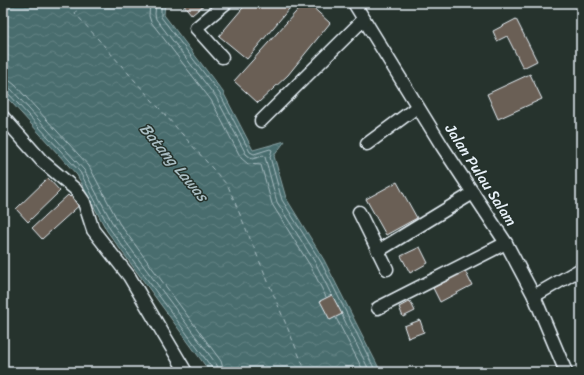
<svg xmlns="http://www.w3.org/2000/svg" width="584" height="375" font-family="Sriracha,sans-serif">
  <defs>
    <pattern id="water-waves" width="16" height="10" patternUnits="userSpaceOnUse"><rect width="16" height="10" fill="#496d6e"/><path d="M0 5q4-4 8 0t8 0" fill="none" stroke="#638283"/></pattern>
  </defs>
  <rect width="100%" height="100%" fill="#26332d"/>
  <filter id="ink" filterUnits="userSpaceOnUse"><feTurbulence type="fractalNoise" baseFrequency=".025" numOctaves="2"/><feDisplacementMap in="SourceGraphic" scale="8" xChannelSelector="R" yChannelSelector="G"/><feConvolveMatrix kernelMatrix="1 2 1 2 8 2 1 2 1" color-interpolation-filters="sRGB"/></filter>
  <g filter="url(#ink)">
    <!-- water -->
    <path fill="url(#water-waves)" stroke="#89a2a5" d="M3,3H165L164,15L223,92L253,150L285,141L274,156L286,198L324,260L381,372H210L107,231L77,175L3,93Z"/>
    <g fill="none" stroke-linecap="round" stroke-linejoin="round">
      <!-- shore -->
      <g stroke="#a8bcc1" stroke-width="1">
        <path d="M150,3L149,16L151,22L211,100L241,158L248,164L261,165L272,204L311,267L326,297"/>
        <path d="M156,3L155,14L156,19L216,97L246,154L252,159L263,156L265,157L277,202L316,264L331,294"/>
        <path d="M161,3V17L220,94L250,152L254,154L270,149L272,150L270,157L282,200L321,262L376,372"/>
        <path d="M3,80L10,81L15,85L89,166L119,223L221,361L224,372"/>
        <path d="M3,86L11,89L84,170L114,226L217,365L218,372"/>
        <path d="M3,91L8,93L80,172L110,229L212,368L213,372"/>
        <path d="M342,315L370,372"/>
        <path d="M336,318L364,372"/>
      </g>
      <!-- ferry -->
      <path stroke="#a8bcc1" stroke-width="1" stroke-dasharray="5 4" stroke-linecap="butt" d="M81,3L75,13L228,186L306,372"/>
    </g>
    <!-- building -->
    <g fill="#6a5f54" stroke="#e8f1f8">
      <path d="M182,3H206L192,15Z"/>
      <path d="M247,3H294L247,59L219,36Z"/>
      <path d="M304,3H308L330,23L288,75L258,103L234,81Z"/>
      <path d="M516,19L537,61L523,68L507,36L497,41L493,31Z"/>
      <path d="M530,74L542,99L498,119L487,94Z"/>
      <path d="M48,178L60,191L28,222L16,209Z"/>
      <path d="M397,182L417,218L386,235L366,199Z"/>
      <path d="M75,193L83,202L42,239L32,228L68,195L70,197Z"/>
      <path d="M420,247L428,263L410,273L401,256Z"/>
      <path d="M465,271L472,285L440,302L433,288Z"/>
      <path d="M332,295L342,314L330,320L320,301Z"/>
      <path d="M410,301L415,311L403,317L399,307Z"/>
      <path d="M420,320L424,332L408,338L404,326Z"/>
    </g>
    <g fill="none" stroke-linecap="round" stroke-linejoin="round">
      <!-- minor casing -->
      <g stroke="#e8f1f8" stroke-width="15">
        <g id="minor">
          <path d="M354,3L442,146L506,243L534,296L566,372"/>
          <path d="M222,57L196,28L226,3"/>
          <path d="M3,117L42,161L75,189L84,202L93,230L129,276L186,372"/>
          <path d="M261,121L364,19"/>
          <path d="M367,144L417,107"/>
          <path d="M359,212L387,269"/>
          <path d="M378,251L473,193"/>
          <path d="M534,296L581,269"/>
          <path d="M378,308L506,243"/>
        </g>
      </g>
      <!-- minor -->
      <use href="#minor" stroke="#26332d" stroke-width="12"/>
    </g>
  </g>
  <g text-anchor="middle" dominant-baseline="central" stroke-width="3" stroke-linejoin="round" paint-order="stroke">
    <!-- street labels -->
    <g font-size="15" fill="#e8f1f8" stroke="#26332d">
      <text transform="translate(481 175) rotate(57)">Jalan Pulau Salam</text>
    </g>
    <!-- water labels -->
    <g font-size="16" font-style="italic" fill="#a8bcc1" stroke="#26332d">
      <text transform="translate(174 162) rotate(50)">Batang Lawas</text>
    </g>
  </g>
  <!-- margin -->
  <rect width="584" height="375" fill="none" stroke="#26332d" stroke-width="16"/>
  <rect x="8" y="8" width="568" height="359" fill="none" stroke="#e8f1f8" stroke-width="1.5" filter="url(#ink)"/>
</svg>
